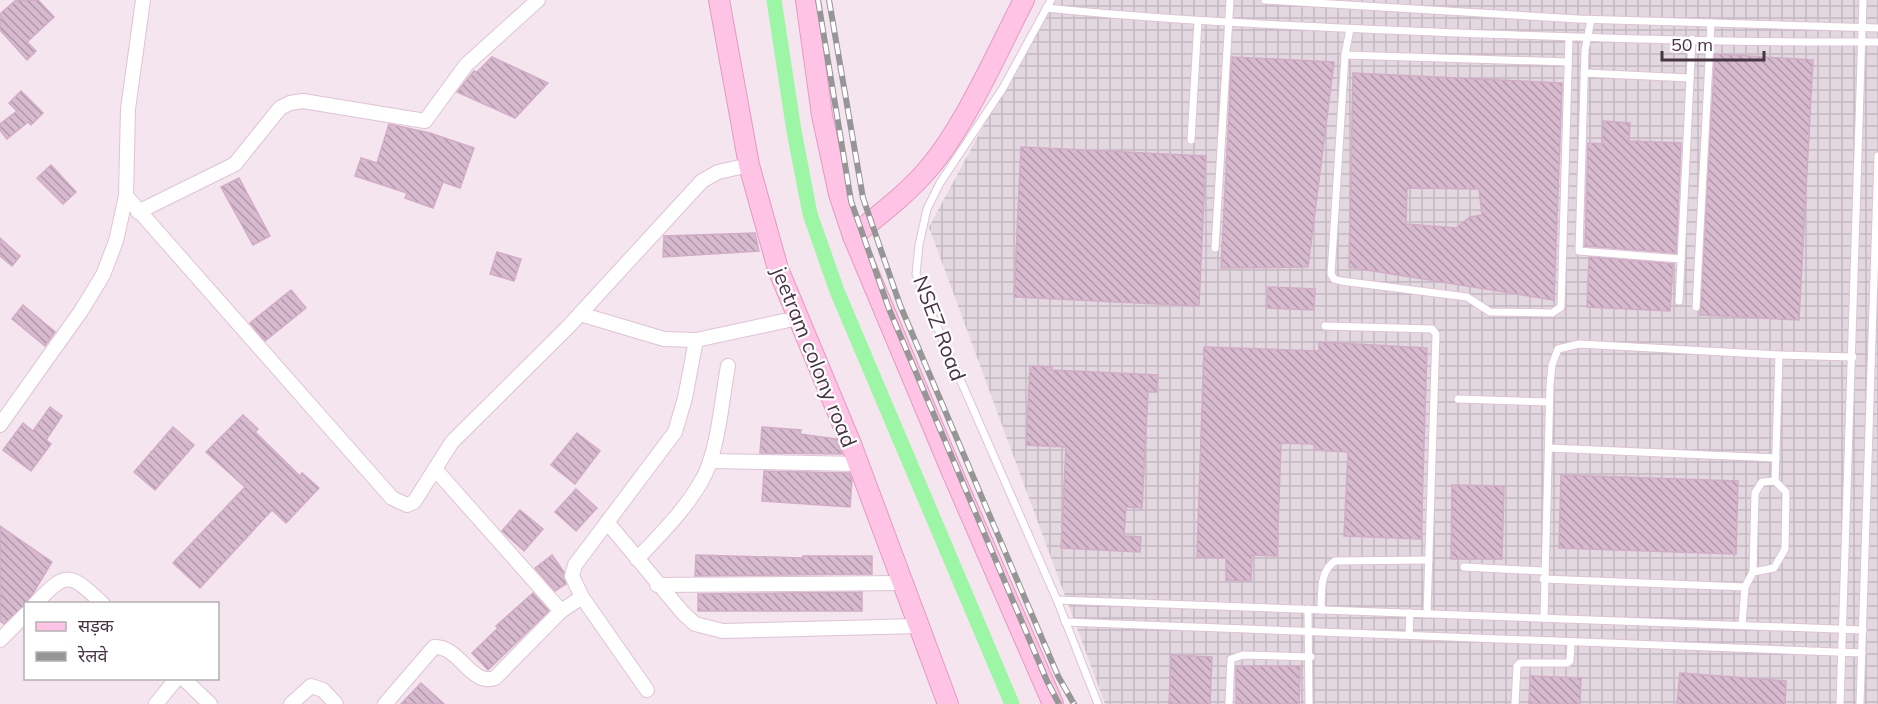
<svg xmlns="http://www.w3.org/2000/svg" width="1878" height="704" font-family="Mulish,'Noto Sans Devanagari',sans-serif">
  <defs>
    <pattern id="industrial-grid" width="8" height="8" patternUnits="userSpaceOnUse" patternTransform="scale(1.5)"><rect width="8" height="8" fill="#e3d7e0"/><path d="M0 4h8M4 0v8" fill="none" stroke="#c4b9c1"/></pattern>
    <pattern id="building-back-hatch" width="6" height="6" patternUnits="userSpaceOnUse" patternTransform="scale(1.5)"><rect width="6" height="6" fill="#d7bace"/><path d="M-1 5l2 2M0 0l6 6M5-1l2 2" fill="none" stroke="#b098a9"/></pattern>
  </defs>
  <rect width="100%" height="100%" fill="#f4e5ee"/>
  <!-- industrial -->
  <path fill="url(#industrial-grid)" d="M1056,0H1878V704H1105L929,227L1004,88Z"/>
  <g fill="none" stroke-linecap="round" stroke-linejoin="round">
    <!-- canal -->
    <path stroke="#9cf6a5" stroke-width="15" d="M774,0L794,131L810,214L837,291L1012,704"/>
  </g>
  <!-- building -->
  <g fill="url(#building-back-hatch)" stroke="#d2acc7" stroke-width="1.5" fill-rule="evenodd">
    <path d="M16,0H38L54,17L27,42L36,51L27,60L0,30V14Z"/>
    <path d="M1715,54L1813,60L1799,320L1700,315Z"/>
    <path d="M492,57L548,83L515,118L457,92L474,71L477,72Z"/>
    <path d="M1232,57L1334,62L1308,267L1221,268Z"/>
    <path d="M1353,73L1562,83L1554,300L1349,267ZM1407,188L1479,189L1482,215L1470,217L1456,228L1406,224Z"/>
    <path d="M21,91L43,113L31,125L28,122L7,139L0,130V124L17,111L9,103Z"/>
    <path d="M1603,121L1630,123L1629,141L1681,143L1676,253L1585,246L1588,143L1602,144Z"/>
    <path d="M389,124L430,133L474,148L460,188L443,182L433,208L405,198L407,193L355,176L361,158L377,163Z"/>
    <path d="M1021,147L1206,156L1199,306L1014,297Z"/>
    <path d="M51,165L76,192L63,204L37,178Z"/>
    <path d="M239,178L270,236L253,245L221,187Z"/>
    <path d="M755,233L759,251L663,257L664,236Z"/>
    <path d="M0,238L20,256L12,266L0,256Z"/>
    <path d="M497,252L521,259L514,281L490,274Z"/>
    <path d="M1589,257L1673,264L1670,311L1587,307Z"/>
    <path d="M1268,287L1315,289L1314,310L1267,308Z"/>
    <path d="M291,290L306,308L265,341L250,323Z"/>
    <path d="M23,305L55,332L45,346L12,319Z"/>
    <path d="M1319,342L1427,348L1421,539L1344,536L1348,452L1314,450V444L1281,443L1277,556L1252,555L1251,581L1226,580V558L1197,557L1204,347L1319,351Z"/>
    <path d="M1030,366L1052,367V370L1158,375L1157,392H1148L1142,508L1126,507L1124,536L1141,537L1140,552L1061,548L1066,447L1026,445Z"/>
    <path d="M50,407L62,416L46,440L51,444L31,471L3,450L23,423L33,431Z"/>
    <path d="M243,415L258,429L255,432L300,476L302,473L319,488L286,523L272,510L200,588L173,563L245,487L206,452Z"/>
    <path d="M173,427L194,445L155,490L134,472Z"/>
    <path d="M762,427L801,430L800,434L836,439L842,454L760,453Z"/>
    <path d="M577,433L600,451L575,484L551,465Z"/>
    <path d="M764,471L849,473L852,480L850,507L762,501Z"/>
    <path d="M1561,475L1738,481L1736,554L1559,548Z"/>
    <path d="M1452,485L1504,486L1502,559H1451Z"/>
    <path d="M576,489L597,508L576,531L555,512Z"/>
    <path d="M520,510L543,529L524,551L502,531Z"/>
    <path d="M0,526L52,562L26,605L4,624L0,621Z"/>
    <path d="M552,555L564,572L566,584L555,591L535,568Z"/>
    <path d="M696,555L803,558V556H872V574L695,576Z"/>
    <path d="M862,592V611H698V594Z"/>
    <path d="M533,593L549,611L488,670L472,653L498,628L496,626Z"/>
    <path d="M1171,655L1212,657L1210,704H1169Z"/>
    <path d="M1236,666H1300L1299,704H1236Z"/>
    <path d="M1680,673L1786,681L1785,704H1677Z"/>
    <path d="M1530,676L1581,678L1580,704H1529Z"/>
    <path d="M421,683L444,704H401Z"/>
  </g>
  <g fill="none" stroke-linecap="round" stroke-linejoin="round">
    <!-- lane casing -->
    <g stroke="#dec4d5" stroke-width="9">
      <g id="lane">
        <path d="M1051,0L1003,88L940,183L927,209L919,245L916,274L928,306L1057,600L1098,704"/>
        <path d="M1265,0L1578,19L1878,28"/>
        <path d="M1046,8C1183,22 1320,27 1457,33C1597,38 1738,43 1878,42"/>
        <path d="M1591,20L1585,50L1579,251L1681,259"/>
        <path d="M1350,29L1345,55L1331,274L1334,279L1341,281L1467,297L1490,312L1552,313L1561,307L1569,37"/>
        <path d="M1345,55L1568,62"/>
        <path d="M1584,73L1690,78"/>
        <path d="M1191,140L1198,21"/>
        <path d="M1215,248L1230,0"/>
        <path d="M1679,301L1692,39"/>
        <path d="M1696,307L1711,23"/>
        <path d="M1325,326L1432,329L1436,334L1427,614"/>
        <path d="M1779,355L1853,357"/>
        <path d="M1458,399L1549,402"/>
        <path d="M1549,448L1776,458"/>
        <path d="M1464,567L1543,571"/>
        <path d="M1543,579L1745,587"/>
        <path d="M1057,600L1863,630"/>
        <path d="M1308,609L1309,704"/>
        <path d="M1321,610C1322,592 1319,572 1335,561L1429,560"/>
        <path d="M1544,618L1550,385L1552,365L1558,349L1579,344L1779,355L1775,481L1786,492L1785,549L1774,568L1753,572"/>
        <path d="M1065,622L1862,653"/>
        <path d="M1742,625L1745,587L1753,572L1755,493L1762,482L1775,481"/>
        <path d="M1409,635L1410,613"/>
        <path d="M1229,704L1231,659L1243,655L1311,657"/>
        <path d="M1515,704L1517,666L1520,663H1567L1570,661L1571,642"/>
        <path d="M1840,704L1863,0"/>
        <path d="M1860,704L1878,156"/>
      </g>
    </g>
    <!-- street casing -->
    <g stroke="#dec4d5" stroke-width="16">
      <g id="street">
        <path d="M126,196L392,498L407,505L414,502L452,442L567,328L702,181L718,172L749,165"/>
        <path d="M138,212L235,164L280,108L290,103L303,101L425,121L466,65L538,0"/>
        <path d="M580,314L664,339L696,340L798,318"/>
        <path d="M0,425L81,311L103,275L116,241L126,196L128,109L143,0"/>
        <path d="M710,461L859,464"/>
        <path d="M435,469L561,611"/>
        <path d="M607,522L683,613L695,624L723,631L919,626"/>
        <path d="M637,559C660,535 686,509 702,480C718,453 722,398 728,366"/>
        <path d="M657,585L903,583"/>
        <path d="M582,597L647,690"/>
        <path d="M35,604C67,570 70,573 103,604"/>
        <path d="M0,640L26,614"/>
        <path d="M183,678L210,704"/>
        <path d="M156,704L177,678"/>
        <path d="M291,704L311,686L323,690L336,704"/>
        <path d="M385,704L434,647C459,645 471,687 495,678L561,611L582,597L572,576L575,565L675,432L685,398L696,340"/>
      </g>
    </g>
    <!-- secondary casing -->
    <g stroke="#e499c4" stroke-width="22">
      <g id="secondary">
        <path d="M719,0L749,165L778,269L851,444L948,704"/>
        <path d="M806,0L822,115L839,194L853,236L952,472L1053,704"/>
        <path d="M853,236C880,214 907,194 929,168C966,124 997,52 1024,0"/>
      </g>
    </g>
    <!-- lane -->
    <use href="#lane" stroke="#fff" stroke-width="7"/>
    <!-- street -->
    <use href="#street" stroke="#fff" stroke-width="14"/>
    <!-- secondary -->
    <use href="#secondary" stroke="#ffc4e5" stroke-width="20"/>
    <!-- rail casing -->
    <g stroke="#969696" stroke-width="6">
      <g id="rail">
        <path d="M818,0L851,201L889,309L1047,681L1059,704"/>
        <path d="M829,0L863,198L900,305L1058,676L1074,704"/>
      </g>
    </g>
    <!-- rail -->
    <use href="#rail" stroke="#fff" stroke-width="4" stroke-dasharray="11" stroke-linecap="butt"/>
  </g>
  <g text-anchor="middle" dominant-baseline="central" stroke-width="4.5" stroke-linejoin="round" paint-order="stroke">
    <!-- street labels -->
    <g font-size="21" fill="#473442" stroke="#fff">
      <text transform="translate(940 328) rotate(69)">NSEZ Road</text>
      <text transform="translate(815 357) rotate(68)">jeetram colony road</text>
    </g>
  </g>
  <!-- legend -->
  <rect x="24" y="602" width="195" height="78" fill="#ffffff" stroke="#b5aeb3" stroke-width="1.5"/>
  <rect x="36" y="622" width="30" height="9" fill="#ffc4e5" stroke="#b5aeb3" stroke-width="1.5"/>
  <text x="78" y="632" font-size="18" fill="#473442">सड़क</text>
  <rect x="36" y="652" width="30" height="9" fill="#969696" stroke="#b5aeb3" stroke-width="1.5"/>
  <text x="78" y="662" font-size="18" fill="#473442">रेलवे</text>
  <!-- scale -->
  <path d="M1662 51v9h102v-9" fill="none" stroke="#473442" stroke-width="3"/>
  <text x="1671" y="51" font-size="18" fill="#473442" stroke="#ffffff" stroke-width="4.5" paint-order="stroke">50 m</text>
</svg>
